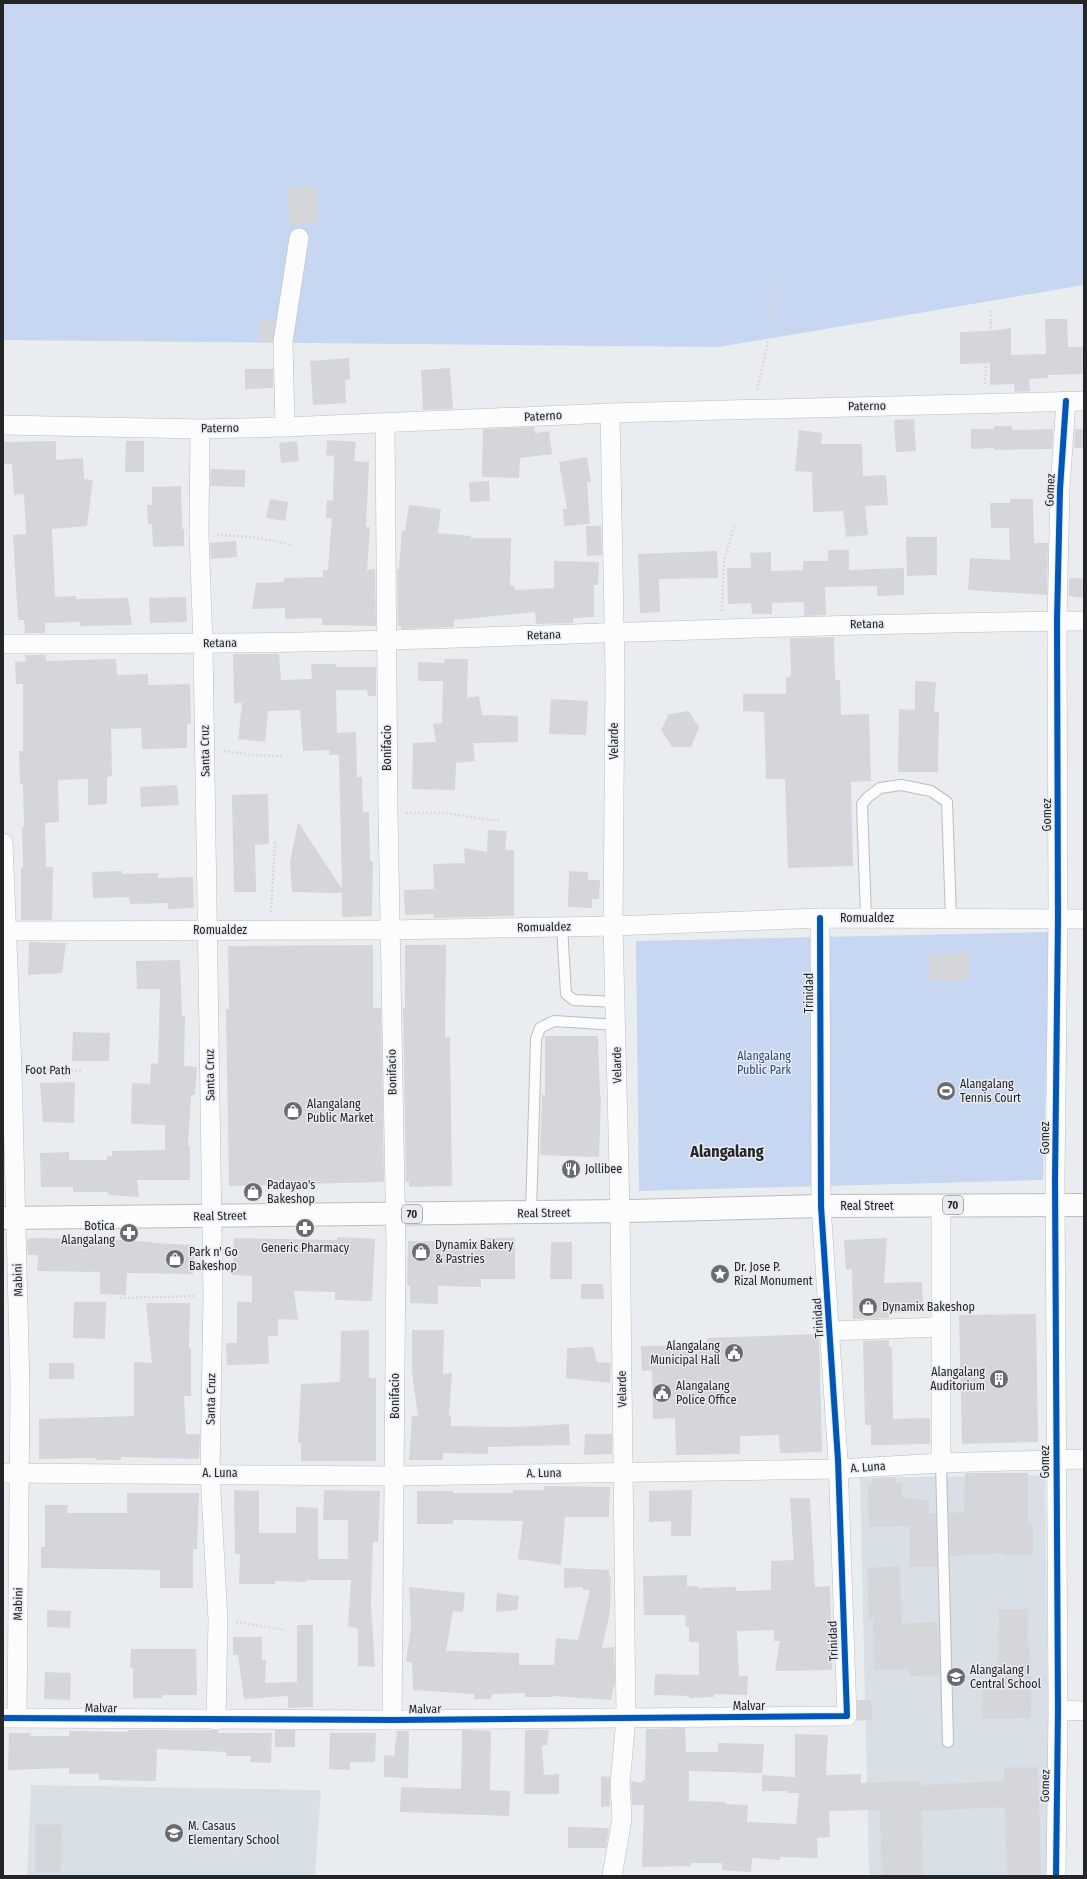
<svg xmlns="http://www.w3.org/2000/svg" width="1087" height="1879" font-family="'Fira Sans Condensed',sans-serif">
  <rect width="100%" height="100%" fill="#eaedf0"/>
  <!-- built -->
  <g fill="#d9dfe7">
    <path d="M1045,1475L1050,1876H869L860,1478Z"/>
    <path d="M31,1785L321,1790L315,1876H27Z"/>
  </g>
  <!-- green -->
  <g fill="#c7d6f1">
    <path d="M3,3H1084V285L719,347L3,340Z"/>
    <path d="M1050,932L1043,1180L639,1191L636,941Z"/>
  </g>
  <!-- building -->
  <g fill="#d4d6d9">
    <path d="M316,186L318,223L289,225L287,188Z"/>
    <path d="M275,319L272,341L260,342V320Z"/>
    <path d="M1045,319H1067L1068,347H1084V374L1048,375V378L1029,379L1030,391L1015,392L1014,384L990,385V363L960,364V332L990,331L1011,328V355L1046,354Z"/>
    <path d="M349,358L350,379L345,380L346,403L313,405L310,361Z"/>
    <path d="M450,368L453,409L423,410L421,370Z"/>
    <path d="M245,369H273V388L245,389Z"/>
    <path d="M914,419L916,451L896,452L894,420Z"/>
    <path d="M994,426H1012V430L1053,429L1052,449L994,450V448L971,449V429H994Z"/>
    <path d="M534,427L535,433L549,431L552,454L520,458L519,478L482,477L483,429Z"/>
    <path d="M1075,429H1084V448H1074Z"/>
    <path d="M799,430L822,433L821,444H862L863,476L886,475L888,505L865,506L868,535L846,537L843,511L813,512L812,472L795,471Z"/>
    <path d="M327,440L356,442L354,461L369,462L366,527H370L367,570L375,569L376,626L322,625V618L285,619V608L252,609L256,583L284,582V578L323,577V570H328L332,518H326L327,500L333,501L334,456L326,455Z"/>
    <path d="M56,441V460L83,458L84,479L93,480L87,526L52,529L55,597L76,596V599L128,598L132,625L80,626V622L45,623V633H25L24,620H18L13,535L26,534L24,494L14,495L12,464H4V442Z"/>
    <path d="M126,441H144V472H125Z"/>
    <path d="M297,441L299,461L281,463L279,443Z"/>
    <path d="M587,457L591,482H587L590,524L564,526L563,509H567L559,462Z"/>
    <path d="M211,469L245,470V487L210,486Z"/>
    <path d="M489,481L490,501L470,502L469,482Z"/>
    <path d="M181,486L182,529H184V546L153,547L152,524H148L147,505H152V487Z"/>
    <path d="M270,499L288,502L285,521L266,518Z"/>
    <path d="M1010,499H1033L1034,543H1048L1047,595L968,590L970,558L1010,560L1009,528H991L990,503H1010Z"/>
    <path d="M409,505L441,509L438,533L471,536V538H511L510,586L514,585L515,590L554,588V561L599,562L598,585H594V617L573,618V623L536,624L535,612L454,620V627L401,629V626H398L397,569H399L402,531H405Z"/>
    <path d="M586,526H601L602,555L587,556Z"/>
    <path d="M906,537H937V575L907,576Z"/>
    <path d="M236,541L237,557L211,559L210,543Z"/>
    <path d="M828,550H849V570L904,568V595L877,596V586L825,587L826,615L804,616V602L772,603V614H752L751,603L728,604L727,568H751L750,553L771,552V571L803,570V561H828Z"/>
    <path d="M717,551L718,578L659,579L660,612L640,613L638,554Z"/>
    <path d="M1069,578H1084V598L1069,596Z"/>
    <path d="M186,597L187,622L150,623L149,598Z"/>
    <path d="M834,637L835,679L840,681L841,715L869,714L871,781L851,782L853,866L788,868L785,779H766L764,712L743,711V694H786V678L791,676L790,638Z"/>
    <path d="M233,654H279L281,680L312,679L311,664H336V667H376V696H368L367,690H336L337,733L356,732L357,777H362L363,812H369L370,861H373L372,916L342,917V893L292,892L290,862L298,822L342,889L339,755H329L330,750L303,751L300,710L268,711L265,742L238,739L242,703H234Z"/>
    <path d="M25,655H46V661L116,659L117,675L148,674V685L190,684L191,724H187V748L142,749L141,728L111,729L112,776L107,777V804L88,805V779L58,780L59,822L45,823L46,867H53L52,920H21V867H23L22,827H24L23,784H20L19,751H23V684H16L15,662L26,661Z"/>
    <path d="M445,659H468L467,698L479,696L482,715L518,716V742L473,743L475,761L456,763L455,790L412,789L413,743L436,742L433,724L442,723L443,681H418V662L444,663Z"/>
    <path d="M915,681L936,682L934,711L939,712L938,772H898L899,709L915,710Z"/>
    <path d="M551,699L588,701L586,735L549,734Z"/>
    <path d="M689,711L699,728L691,747H672L661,730L669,714Z"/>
    <path d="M177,785L179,805L141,807L140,787Z"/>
    <path d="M268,794L269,844L255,845L256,892H234L232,795Z"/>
    <path d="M488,830L507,831L505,850H514V916L434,918V914L405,915L404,890L434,889L433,864L465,863L464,848L487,852Z"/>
    <path d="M122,871V874L158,873V878L193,877L194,908L168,909V903L130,904L129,897L93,898L92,872Z"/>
    <path d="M569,871L588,872V880H600L599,899H592V908L568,907Z"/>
    <path d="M29,942L66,943L62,973L28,975Z"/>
    <path d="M373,945V1008H381L384,1182L229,1186L226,1010L229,1009L228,946Z"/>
    <path d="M405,945H446L445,1037H450L452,1186L409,1187V1182H406L403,1008H405Z"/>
    <path d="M969,953V980L929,981V954Z"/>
    <path d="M180,960L182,1016H185L184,1066L197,1067L195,1095H191L188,1146H190V1180H137L139,1197L109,1195L108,1192H73V1187H41L40,1153L69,1152V1160H107V1156H112V1151L165,1150V1125L131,1124L132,1083L150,1084L151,1063L158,1064L160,989H137L136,961Z"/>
    <path d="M73,1032L110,1033L109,1061H72Z"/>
    <path d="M545,1036H598L600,1097H601L599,1157L540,1155L542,1095H545Z"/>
    <path d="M75,1082L74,1123L43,1122L40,1083Z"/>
    <path d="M337,1237L375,1239L372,1301L335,1300V1292L294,1291L298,1320L278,1319V1336H268L269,1364L227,1365L226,1343H237V1302H252V1276L232,1275L234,1238L337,1240Z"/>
    <path d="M38,1238L122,1240L152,1242V1243L195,1245L193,1274L127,1273L126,1295L100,1294V1272L37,1271L38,1255H28L27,1239Z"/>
    <path d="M484,1238H515V1279H481V1287L438,1286V1304L410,1303V1286H407L408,1241L484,1242Z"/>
    <path d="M887,1238L884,1283L922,1282L923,1312L889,1313V1318L853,1319L852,1269L846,1270L844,1240Z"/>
    <path d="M551,1242H572V1279H550Z"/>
    <path d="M581,1284H603L604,1299H581Z"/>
    <path d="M74,1302H106L105,1339L73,1338Z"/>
    <path d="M146,1303H190L189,1348H191V1396H184L186,1434H200L199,1459L121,1457V1460H96V1458L39,1459V1419L134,1416V1362L152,1363Z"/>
    <path d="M1036,1314L1038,1442L962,1444L959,1315Z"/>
    <path d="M369,1330V1378H376V1461H301V1443H298L301,1384L340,1382L341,1331Z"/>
    <path d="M412,1330H444L443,1374L452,1373L449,1416H451V1426L514,1427L569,1424L570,1445L488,1447V1454L443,1453V1460H409L412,1416H418L412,1373Z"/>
    <path d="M819,1334L822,1452L780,1453L779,1435L740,1436V1454L676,1455L675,1418L653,1419L652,1370L642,1371L641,1346L707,1345V1338Z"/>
    <path d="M889,1340V1347H892L893,1419L930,1418V1444L871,1445V1425H865L863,1341Z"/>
    <path d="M593,1347L597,1362L611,1363L610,1383L566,1378L567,1348Z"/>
    <rect x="49" y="1363" width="25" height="16"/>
    <path d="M585,1434H612V1454L584,1455Z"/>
    <path d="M965,1473H1028V1524H1033V1555H1004V1553L950,1556L949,1513L964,1512Z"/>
    <path d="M895,1477V1483H902V1497L929,1501V1513H936L937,1567H910V1526L869,1527L868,1484H872V1478Z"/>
    <path d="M544,1486L610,1487L609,1517H565L561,1565L518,1559L523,1521L453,1520V1524H417V1491H453V1493H513V1490H544Z"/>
    <path d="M234,1490L259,1491V1533H296V1507L318,1508V1559H348V1520H323L324,1490L380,1491L378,1542H373L372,1566L371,1605L375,1667L358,1666V1629L348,1626L351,1580H307V1582L275,1581V1584H239L240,1554H235Z"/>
    <path d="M692,1490L691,1536H671V1521L649,1522V1491Z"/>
    <path d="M127,1493H199L197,1549H193V1588H160V1570L41,1568V1547H45V1505H68L67,1513H127Z"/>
    <path d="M790,1498H810L815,1587L830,1586L831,1627H833L832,1670L775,1671L780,1641H774V1630L737,1631L739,1676H748L747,1695L714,1694V1697L689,1698V1696L654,1695L655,1674L699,1675V1642H689V1627H686L685,1615H644L643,1576L687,1575V1586H698V1588L736,1587V1591L771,1590V1561L794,1560Z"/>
    <path d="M900,1566L902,1624L938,1622L940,1675L910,1676L909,1669L874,1670L873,1618H869L867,1568Z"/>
    <path d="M564,1568L609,1570V1577H611L610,1612L602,1648L614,1647L615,1682L611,1700L552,1696V1697H525V1693L492,1694L491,1699H474V1694L413,1690L412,1662H406L411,1626L409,1587L465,1593L463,1612L453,1611L446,1651L519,1653V1665H554L556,1638L578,1640L590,1590H583V1587L564,1588Z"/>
    <path d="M497,1593L519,1596L517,1610L496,1612Z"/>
    <path d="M999,1609H1028L1027,1646H1030L1031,1718L983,1719L982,1682H998Z"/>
    <path d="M47,1610L71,1611L70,1628L47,1627Z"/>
    <path d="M297,1625H313V1707L288,1708V1696L244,1699L238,1655H233V1637H262V1660H266L265,1683L297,1682Z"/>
    <path d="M131,1649H196L197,1695H162V1698H133V1668H130Z"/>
    <path d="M45,1672L71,1673L70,1700L44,1699Z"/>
    <path d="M857,1700H871L872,1719L857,1721Z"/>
    <path d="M685,1728L686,1752H718V1743L764,1744L762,1773L689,1771V1801L725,1802V1804L748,1805L747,1822L796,1824L799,1793H787V1791H762V1775L795,1777V1734L828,1735L826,1775L861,1774V1783L920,1781V1785L1004,1781V1768L1038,1767L1041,1876H1007L1005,1807L921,1811L923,1876H882L880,1810L829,1811L830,1837L817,1838L818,1858L780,1857V1860L752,1858L751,1872L722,1870V1863H691V1866L642,1867L644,1805H632L631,1784V1781L642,1783V1780L645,1781L646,1729Z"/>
    <path d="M128,1730H218V1733H272L271,1763L250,1762L251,1756H226V1752L157,1749L156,1781L99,1780V1774H69V1768L8,1770L9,1733H31L30,1736H69V1731L128,1732Z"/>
    <rect x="275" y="1730" width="20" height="17"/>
    <path d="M462,1730L491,1731L490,1790L510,1791L509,1816L400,1812L401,1787L461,1789Z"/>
    <path d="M525,1730H549L547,1745L542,1746L544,1775L559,1774V1794H524Z"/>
    <path d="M397,1731H409L408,1778L384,1777V1755L394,1756Z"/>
    <path d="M330,1733H376L375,1762H350V1770L329,1769Z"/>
    <path d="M601,1776L610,1777V1806L601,1807Z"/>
    <path d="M35,1824L62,1825L61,1872H35Z"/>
    <path d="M568,1827L609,1828L606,1848H568Z"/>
  </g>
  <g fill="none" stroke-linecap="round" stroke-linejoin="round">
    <!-- lane casing -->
    <g stroke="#bbbdc0" stroke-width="12">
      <g id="lane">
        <path d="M866,918L862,804L868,797L880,788L901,785L931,791L947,802L951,918"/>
        <path d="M562,926L566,994L574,1000L615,1002"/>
        <path d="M531,1213L536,1039L540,1028L554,1021L616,1025"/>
        <path d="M941,1463L948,1742"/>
      </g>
    </g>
    <!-- street casing -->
    <g stroke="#bbbdc0" stroke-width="20">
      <g id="street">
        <path d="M610,413L615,673L613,926L620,1211L626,1718L620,1784L622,1819L612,1876"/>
        <path d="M385,424L388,813L396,1246L392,1720"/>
        <path d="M3,425L200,429L285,427L610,413L1084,401"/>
        <path d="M285,427L283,342L299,238"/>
        <path d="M200,429L199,534L203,644L213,1295L210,1473L218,1620L216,1720"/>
        <path d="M3,644C132,644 260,644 389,640C621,633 852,623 1084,621"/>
        <path d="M3,843L12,1070L20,1387L17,1718"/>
        <path d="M3,931L389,930L613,926L820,918L1084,919"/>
        <path d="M941,1205V1463"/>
        <path d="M829,1331L940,1327"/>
        <path d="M3,1473L395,1476L838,1469L941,1463L1084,1459"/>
        <path d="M1058,1710L1084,1711"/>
        <path d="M3,1718L392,1720L847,1716L838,1460L821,1206L820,918"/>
        <path d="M1056,1876L1058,1710L1055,1180L1058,919L1057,621L1060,489L1066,401"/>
      </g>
    </g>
    <!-- highway casing -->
    <g stroke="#bbbdc0" stroke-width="24">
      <path id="highway" d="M3,1218L631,1211L821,1206L1084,1205"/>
    </g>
    <!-- path -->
    <g stroke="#d9d9da" stroke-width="2.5" stroke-dasharray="2 2" stroke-linecap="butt">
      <path d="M985,384L986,357L991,327L990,309"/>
      <path d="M757,390L767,345L773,283"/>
      <path d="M217,535L253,537L293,545"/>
      <path d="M722,611L724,561L735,524"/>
      <path d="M224,751L252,755L284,756"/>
      <path d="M406,813H444L499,821"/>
      <path d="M271,912L275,842"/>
      <path d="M31,1069L83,1071"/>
      <path d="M120,1298L194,1296"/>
      <path d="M236,1622L285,1630"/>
    </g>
    <!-- lane -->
    <use href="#lane" stroke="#fcfcfd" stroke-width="10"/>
    <!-- street -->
    <use href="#street" stroke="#fcfcfd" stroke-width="19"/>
    <!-- highway -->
    <use href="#highway" stroke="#fcfcfd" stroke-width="22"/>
    <!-- cycleway casing -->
    <g stroke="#e8ecf2" stroke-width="8">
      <g id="cycleway">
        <path d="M3,1718L392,1720L847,1716L838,1460L821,1206L820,918"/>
        <path d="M1056,1876L1058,1710L1055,1180L1058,919L1057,621L1060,489L1066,401"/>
      </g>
    </g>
    <!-- cycleway -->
    <use href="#cycleway" stroke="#0057b8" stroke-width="6"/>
  </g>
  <!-- icons -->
  <defs>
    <g id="stadium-disc" transform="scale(1)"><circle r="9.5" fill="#696b6e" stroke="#e8ecf2"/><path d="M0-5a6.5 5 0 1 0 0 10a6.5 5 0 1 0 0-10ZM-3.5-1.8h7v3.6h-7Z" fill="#fff"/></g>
    <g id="shop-disc" transform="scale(1)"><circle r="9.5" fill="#696b6e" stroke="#e8ecf2"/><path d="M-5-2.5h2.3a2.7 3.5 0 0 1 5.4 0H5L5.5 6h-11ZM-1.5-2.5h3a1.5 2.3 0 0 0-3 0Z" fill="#fff"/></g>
    <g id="restaurant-disc" transform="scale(1)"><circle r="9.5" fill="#696b6e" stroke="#e8ecf2"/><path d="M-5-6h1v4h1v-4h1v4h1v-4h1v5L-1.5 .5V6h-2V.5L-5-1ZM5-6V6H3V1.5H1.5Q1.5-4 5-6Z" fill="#fff"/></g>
    <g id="pharmacy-disc" transform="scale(1)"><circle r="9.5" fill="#696b6e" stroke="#e8ecf2"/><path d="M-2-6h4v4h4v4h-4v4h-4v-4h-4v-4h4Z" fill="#fff"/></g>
    <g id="sight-disc" transform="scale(1)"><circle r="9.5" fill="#696b6e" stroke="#e8ecf2"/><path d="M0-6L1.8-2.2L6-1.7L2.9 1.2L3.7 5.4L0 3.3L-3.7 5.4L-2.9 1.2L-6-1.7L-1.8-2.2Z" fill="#fff"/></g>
    <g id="civic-disc" transform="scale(1)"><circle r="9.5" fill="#696b6e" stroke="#e8ecf2"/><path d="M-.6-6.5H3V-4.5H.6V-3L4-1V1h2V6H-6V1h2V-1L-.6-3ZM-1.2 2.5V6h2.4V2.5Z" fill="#fff"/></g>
    <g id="building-disc" transform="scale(1)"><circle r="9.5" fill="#696b6e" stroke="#e8ecf2"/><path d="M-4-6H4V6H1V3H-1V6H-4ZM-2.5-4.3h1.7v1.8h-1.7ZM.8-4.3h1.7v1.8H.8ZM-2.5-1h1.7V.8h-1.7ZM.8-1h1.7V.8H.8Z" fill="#fff"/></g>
    <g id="school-disc" transform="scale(1)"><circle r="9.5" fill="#696b6e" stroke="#e8ecf2"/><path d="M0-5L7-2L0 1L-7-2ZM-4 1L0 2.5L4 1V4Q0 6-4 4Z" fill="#fff"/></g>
  </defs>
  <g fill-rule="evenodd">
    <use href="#stadium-disc" x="946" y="1091"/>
    <use href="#shop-disc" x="293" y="1111"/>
    <use href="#restaurant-disc" x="571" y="1169"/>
    <use href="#shop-disc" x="253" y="1192"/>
    <use href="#pharmacy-disc" x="305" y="1228"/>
    <use href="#pharmacy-disc" x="129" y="1233"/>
    <use href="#shop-disc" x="421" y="1252"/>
    <use href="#shop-disc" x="175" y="1259"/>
    <use href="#sight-disc" x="720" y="1274"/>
    <use href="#shop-disc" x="868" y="1307"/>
    <use href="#civic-disc" x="734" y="1353"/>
    <use href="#building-disc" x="999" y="1379"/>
    <use href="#civic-disc" x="662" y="1393"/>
    <use href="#school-disc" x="956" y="1677"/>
    <use href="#school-disc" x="174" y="1833"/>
  </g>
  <g text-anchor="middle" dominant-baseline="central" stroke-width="3" stroke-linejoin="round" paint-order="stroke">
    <!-- shield labels -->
    <g fill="#e8ecf2" stroke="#5f6165" stroke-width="1">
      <rect x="943" y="1196" width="20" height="18" rx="3"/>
      <rect x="402" y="1205" width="20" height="18" rx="3"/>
    </g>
    <g font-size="11" font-weight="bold" fill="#242528">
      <text x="953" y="1205">70</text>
      <text x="412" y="1214">70</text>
    </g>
    <!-- street labels -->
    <g font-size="12" fill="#242528" stroke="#e8ecf2">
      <text transform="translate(867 406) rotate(-1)">Paterno</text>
      <text transform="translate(543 416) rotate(-3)">Paterno</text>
      <text transform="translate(220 428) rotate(-1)">Paterno</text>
      <text transform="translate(1050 490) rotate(-87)">Gomez</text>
      <text transform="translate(867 624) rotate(-1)">Retana</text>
      <text transform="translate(544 635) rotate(-2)">Retana</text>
      <text transform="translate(220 643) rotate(-1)">Retana</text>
      <text transform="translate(614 741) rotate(-90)">Velarde</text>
      <text transform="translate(387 748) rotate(-90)">Bonifacio</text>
      <text transform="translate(205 751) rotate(-91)">Santa Cruz</text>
      <text transform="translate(1047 815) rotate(-90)">Gomez</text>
      <text x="867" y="918">Romualdez</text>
      <text transform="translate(544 927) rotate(-1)">Romualdez</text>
      <text x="220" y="930">Romualdez</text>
      <text transform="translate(809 993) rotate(-90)">Trinidad</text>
      <text transform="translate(617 1065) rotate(-91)">Velarde</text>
      <text transform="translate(48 1070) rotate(1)">Foot Path</text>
      <text transform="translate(392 1072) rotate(-91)">Bonifacio</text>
      <text transform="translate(210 1075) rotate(-91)">Santa Cruz</text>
      <text transform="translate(1045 1138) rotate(-90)">Gomez</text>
      <text x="867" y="1206">Real Street</text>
      <text transform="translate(544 1213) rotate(-1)">Real Street</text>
      <text transform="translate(220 1216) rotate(-1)">Real Street</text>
      <text transform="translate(18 1280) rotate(-92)">Mabini</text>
      <text transform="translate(818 1318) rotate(-94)">Trinidad</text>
      <text transform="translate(622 1389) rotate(-91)">Velarde</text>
      <text transform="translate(395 1396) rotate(-90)">Bonifacio</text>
      <text transform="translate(211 1399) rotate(-89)">Santa Cruz</text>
      <text transform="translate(1045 1462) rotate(-90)">Gomez</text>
      <text transform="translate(868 1467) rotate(-4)">A. Luna</text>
      <text x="220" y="1473">A. Luna</text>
      <text transform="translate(544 1473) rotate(-1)">A. Luna</text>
      <text transform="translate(18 1604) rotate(-89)">Mabini</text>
      <text transform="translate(833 1641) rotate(-92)">Trinidad</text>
      <text x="749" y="1706">Malvar</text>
      <text transform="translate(101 1708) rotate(1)">Malvar</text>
      <text transform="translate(425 1709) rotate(-1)">Malvar</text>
      <text transform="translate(1045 1786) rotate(-89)">Gomez</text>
    </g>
    <!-- park labels -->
    <g font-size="12" fill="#2b4b84" stroke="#e8ecf2">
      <text x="764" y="1056">Alangalang<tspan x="764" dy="14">Public Park</tspan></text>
    </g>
    <!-- poi labels -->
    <g font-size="12" fill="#242528" stroke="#e8ecf2" text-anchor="start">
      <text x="960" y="1084">Alangalang<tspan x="960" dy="14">Tennis Court</tspan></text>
      <text x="307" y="1104">Alangalang<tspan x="307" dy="14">Public Market</tspan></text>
      <text x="585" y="1169">Jollibee</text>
      <text x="267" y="1185">Padayao's<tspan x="267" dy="14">Bakeshop</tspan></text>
      <text x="115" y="1226" text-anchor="end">Botica<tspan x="115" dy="14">Alangalang</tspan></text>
      <text x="435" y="1245">Dynamix Bakery<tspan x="435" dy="14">&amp; Pastries</tspan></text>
      <text x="305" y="1248" text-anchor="middle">Generic Pharmacy</text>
      <text x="189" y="1252">Park n' Go<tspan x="189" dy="14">Bakeshop</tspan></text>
      <text x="734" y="1267">Dr. Jose P.<tspan x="734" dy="14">Rizal Monument</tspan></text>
      <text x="882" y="1307">Dynamix Bakeshop</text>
      <text x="720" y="1346" text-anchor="end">Alangalang<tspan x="720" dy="14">Municipal Hall</tspan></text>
      <text x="985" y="1372" text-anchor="end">Alangalang<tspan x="985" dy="14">Auditorium</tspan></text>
      <text x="676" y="1386">Alangalang<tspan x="676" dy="14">Police Office</tspan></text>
      <text x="970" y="1670">Alangalang I<tspan x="970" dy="14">Central School</tspan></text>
      <text x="188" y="1826">M. Casaus<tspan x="188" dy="14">Elementary School</tspan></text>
    </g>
    <!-- district labels -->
    <g font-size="16" font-weight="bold" fill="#242528" stroke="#e8ecf2">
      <text x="727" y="1151">Alangalang</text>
    </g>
  </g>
  <!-- border -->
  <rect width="1087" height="1879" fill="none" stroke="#242528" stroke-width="8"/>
</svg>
